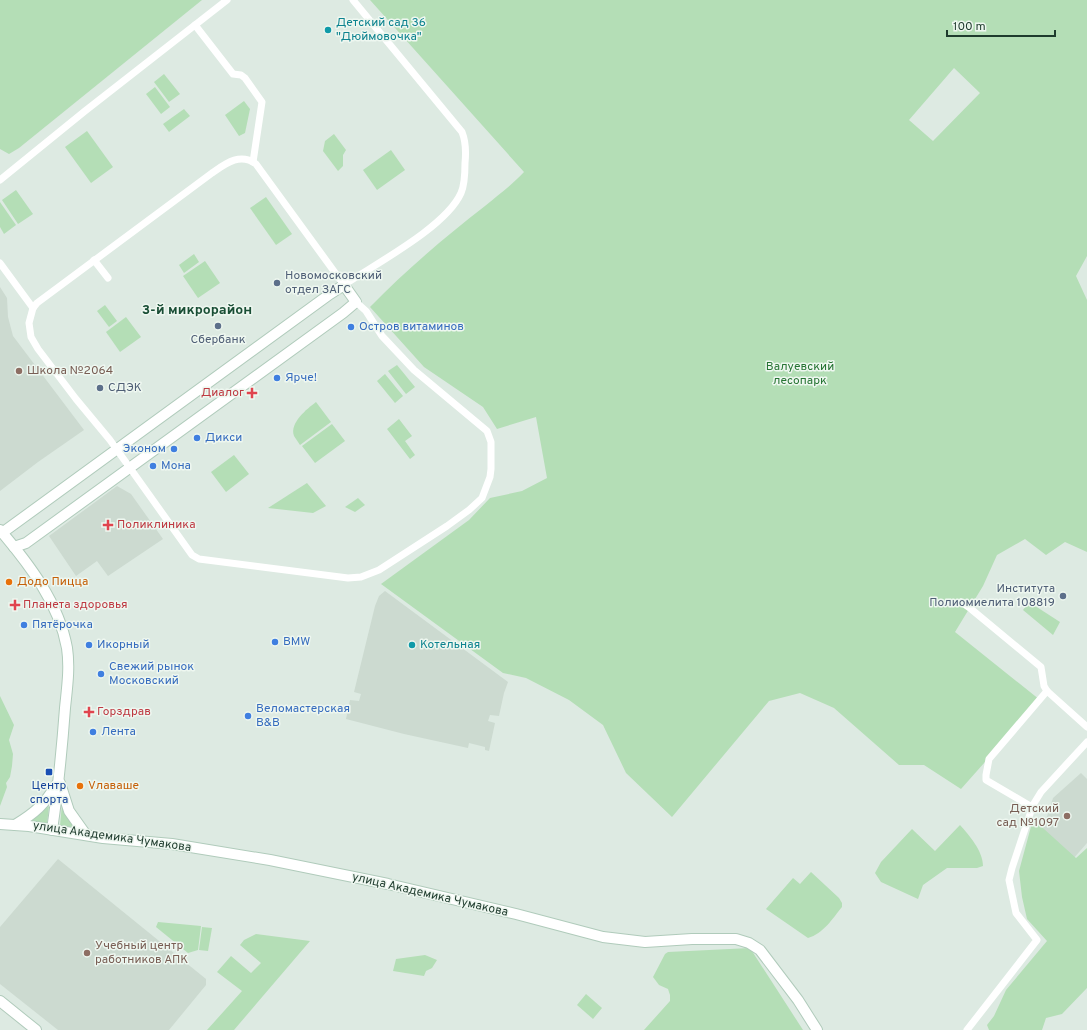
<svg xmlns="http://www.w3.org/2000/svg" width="1087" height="1030" font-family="Overpass,sans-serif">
  <rect width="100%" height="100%" fill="#ddeae2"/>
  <!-- built -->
  <g fill="#ccdad0">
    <path d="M0,287L7,298L8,317L13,336L84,430L38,462L0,491Z"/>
    <path d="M117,486L131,494L163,539L108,576L97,561L76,576L49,536Z"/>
    <path d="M385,591L508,682L504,693L499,716L490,715L488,721L495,723L489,751L485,750V747L469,743L468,748L404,734L346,719L350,700L359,701L361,694L354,692L375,606L379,596Z"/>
    <path d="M1081,773L1087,779V843L1073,859L1041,835L1053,798Z"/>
    <path d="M58,859L206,979V985L169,1030H58L0,984V927Z"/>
  </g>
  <!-- green -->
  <g fill="#b4deb6" fill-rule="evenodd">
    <path d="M0,0H202L19,148L9,154L0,149Z"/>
    <path d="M370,0H1087V256L1076,276L1087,300V552L1065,542L1046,555L1025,539L997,555L983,586L955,632L1040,700L961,789L924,765H899L834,708L800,693L769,701L672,817L626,773L603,725L569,700L526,678L503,673L381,584L469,520L490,498L522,491L547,478L536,417L497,429L483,407L424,367L370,307C405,271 445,237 485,206C498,195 512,185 524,172ZM954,68L980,93L933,141L909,120Z"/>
    <path d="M164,74L180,94L169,102L154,82Z"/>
    <path d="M155,87L170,107L161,114L146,94Z"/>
    <path d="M244,101L250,109L245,133L239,136L225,115Z"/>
    <path d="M184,109L190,116L169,132L163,124Z"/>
    <path d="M87,131L113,167L91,183L65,147Z"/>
    <path d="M334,134L346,150L343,155V166L338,171L323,151L325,141Z"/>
    <path d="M391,150L405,170L377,190L363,170Z"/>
    <path d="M16,190L33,214L18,224L2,200Z"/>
    <path d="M266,197L292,234L276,245L250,208Z"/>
    <path d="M0,202L16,225L4,234L0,227Z"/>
    <path d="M194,254L199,262L184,273L179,265Z"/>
    <path d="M205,261L220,283L198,298L183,276Z"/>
    <path d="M105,305L117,321L109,327L97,311Z"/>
    <path d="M126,317L141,337L120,352L106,332Z"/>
    <path d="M397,365L415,387L406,394L388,371Z"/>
    <path d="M385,374L403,396L395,403L377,381Z"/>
    <path d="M316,402L331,422L300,445C298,442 296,439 294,436C289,423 307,409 316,402Z"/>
    <path d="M399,419L412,436L405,441L415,455L410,459L387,429Z"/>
    <path d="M332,424L345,441L315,463L302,446Z"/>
    <path d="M234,455L249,474L226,492L211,472Z"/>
    <path d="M307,483L326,506L313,513L268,508Z"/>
    <path d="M358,498L365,505L355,512L345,507Z"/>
    <path d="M1029,602L1060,622L1053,635L1023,610Z"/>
    <path d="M0,696L14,725L9,740L13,754L12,766L10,777L6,783L7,787L0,806Z"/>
    <path d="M62,804L74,827L60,826Z"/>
    <path d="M49,806L47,824L29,822Z"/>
    <path d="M1033,819L1076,858L1087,848V988L1062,1014L1046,1018L1042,1030H989L987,1025L994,1016L1006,990L1047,941L1027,919L1022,897L1019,871Z"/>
    <path d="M960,825C969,835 983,851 983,866L977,868H947L923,885L918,899L881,882L875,873L881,862L912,829L935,851Z"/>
    <path d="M811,872L839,898L842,903V907C833,918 823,934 808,938L766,909L793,878L800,884Z"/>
    <path d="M158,922L201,926L198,950L188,953L156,927Z"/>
    <path d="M202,927L212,928L208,951L199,950Z"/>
    <path d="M256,934L310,941L234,1030H207L242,991L217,972L231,956L251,973L261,963L240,945L244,940Z"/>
    <path d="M750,948L803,1030H644L670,1001V995L668,989L659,985L653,977L665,954L668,952Z"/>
    <path d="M425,955L437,960L432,968L426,971L424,976L393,971L396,959Z"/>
    <path d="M586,994L602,1008L593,1019L577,1005Z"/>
  </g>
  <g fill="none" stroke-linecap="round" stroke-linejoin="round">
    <!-- secondary casing -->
    <g stroke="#b0cbbb" stroke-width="12">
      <g id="secondary">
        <path d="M0,530C29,564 59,603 67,648C70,668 67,688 65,708C62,749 58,789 52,830"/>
        <path d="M2,533L330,294L344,285L356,302L343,313L26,543L14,547"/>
        <path d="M60,783L69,811L86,835"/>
        <path d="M0,824L29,826L103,838L172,844L270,860L388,884L516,914L603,937L645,942L692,939H736L749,943L760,950L798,1000L817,1030"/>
        <path d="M15,825C35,813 45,804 56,785"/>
        <path d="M0,1001L36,1030"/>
      </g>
    </g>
    <!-- street -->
    <g stroke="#fff" stroke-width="7">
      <path d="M353,0L462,132C466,142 466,153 465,163C465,173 465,184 461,193C446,227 375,264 344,285L256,164C240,152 225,164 212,173L37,303L33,308L29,323L31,337L38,349L76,399L110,440L192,555L199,559L348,578L361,577L379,570L447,526L469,510L482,498L490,477L491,469V442L487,431L414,370L382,336L366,311L356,302"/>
      <path d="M195,25L233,74L241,75L245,78L262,102L253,162"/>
      <path d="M0,180L85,111L227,0"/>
      <path d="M94,260L108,278"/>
      <path d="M0,263L33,308"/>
      <path d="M961,602L971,609L1041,667L1044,686L1047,691L1087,727"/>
      <path d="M1032,807L986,780V775L989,759L1047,691"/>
      <path d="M967,1030L1037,940L1016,913L1009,880L1012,868L1033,805L1041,792L1087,742"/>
    </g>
    <!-- secondary -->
    <use href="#secondary" stroke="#fff" stroke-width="10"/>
  </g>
  <!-- markers -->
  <g fill="#0f9aa8" stroke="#eef7f0" stroke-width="1.5">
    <circle cx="328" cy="30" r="4"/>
    <circle cx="412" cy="645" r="4"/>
  </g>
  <g fill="#5c6f8a" stroke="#eef7f0" stroke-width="1.5">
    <circle cx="277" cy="283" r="4"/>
    <circle cx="218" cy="326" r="4"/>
    <circle cx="100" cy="388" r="4"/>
    <circle cx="1063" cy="596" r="4"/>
  </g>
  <g fill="#3f7fe0" stroke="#eef7f0" stroke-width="1.5">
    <circle cx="351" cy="327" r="4"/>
    <circle cx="277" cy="378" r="4"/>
    <circle cx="197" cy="438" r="4"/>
    <circle cx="174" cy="449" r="4"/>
    <circle cx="153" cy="466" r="4"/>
    <circle cx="24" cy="625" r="4"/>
    <circle cx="275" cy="642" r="4"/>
    <circle cx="89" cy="645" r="4"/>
    <circle cx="101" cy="674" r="4"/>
    <circle cx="248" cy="716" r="4"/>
    <circle cx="93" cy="732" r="4"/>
  </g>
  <g fill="#8d6e63" stroke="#eef7f0" stroke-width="1.5">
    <circle cx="19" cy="371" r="4"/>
    <circle cx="1067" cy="816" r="4"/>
    <circle cx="87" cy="953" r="4"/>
  </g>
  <g fill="#e0444e" stroke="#eef7f0" stroke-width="1.5">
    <path d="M250 387h4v4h4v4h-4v4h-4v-4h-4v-4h4z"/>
    <path d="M106 519h4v4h4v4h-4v4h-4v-4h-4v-4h4z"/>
    <path d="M13 599h4v4h4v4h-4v4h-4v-4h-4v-4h4z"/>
    <path d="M87 706h4v4h4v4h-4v4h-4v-4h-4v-4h4z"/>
  </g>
  <g fill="#e8710a" stroke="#eef7f0" stroke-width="1.5">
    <circle cx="9" cy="582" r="4"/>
    <circle cx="80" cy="786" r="4"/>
  </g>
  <rect fill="#1a4fb4" stroke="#eef7f0" stroke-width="1.5" x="45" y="768" width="8" height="8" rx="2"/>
  <g text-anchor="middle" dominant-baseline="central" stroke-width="3" stroke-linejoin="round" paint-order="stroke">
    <!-- culture labels -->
    <g font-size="12" fill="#0d838f" stroke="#eef7f0" text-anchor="start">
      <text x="336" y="23">Детский сад 36<tspan x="336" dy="14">"Дюймовочка"</tspan></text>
      <text x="420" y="645">Котельная</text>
    </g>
    <!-- service labels -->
    <g font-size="12" fill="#4e5e75" stroke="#eef7f0" text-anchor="start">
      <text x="285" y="276">Новомосковский<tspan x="285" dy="14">отдел ЗАГС</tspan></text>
      <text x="218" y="340" text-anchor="middle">Сбербанк</text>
      <text x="108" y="388">СДЭК</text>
      <text x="1055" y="589" text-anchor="end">Института<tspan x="1055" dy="14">Полиомиелита 108819</tspan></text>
    </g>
    <!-- shop labels -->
    <g font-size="12" fill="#366cbe" stroke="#eef7f0" text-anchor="start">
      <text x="359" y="327">Остров витаминов</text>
      <text x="285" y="378">Ярче!</text>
      <text x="205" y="438">Дикси</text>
      <text x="166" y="449" text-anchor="end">Эконом</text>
      <text x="161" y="466">Мона</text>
      <text x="32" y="625">Пятёрочка</text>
      <text x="283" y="642">BMW</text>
      <text x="97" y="645">Икорный</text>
      <text x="109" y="667">Свежий рынок<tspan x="109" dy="14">Московский</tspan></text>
      <text x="256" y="709">Веломастерская<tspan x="256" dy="14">B&amp;B</tspan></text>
      <text x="101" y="732">Лента</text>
    </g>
    <!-- park labels -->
    <g font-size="12" fill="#267433" stroke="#eef7f0">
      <text x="800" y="367">Валуевский<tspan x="800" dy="14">лесопарк</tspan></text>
    </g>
    <!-- education labels -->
    <g font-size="12" fill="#785e54" stroke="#eef7f0" text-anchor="start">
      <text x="27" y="371">Школа №2064</text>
      <text x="1059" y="809" text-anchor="end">Детский<tspan x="1059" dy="14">сад №1097</tspan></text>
      <text x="95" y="946">Учебный центр<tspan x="95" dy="14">работников АПК</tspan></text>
    </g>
    <!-- health labels -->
    <g font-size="12" fill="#be3a42" stroke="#eef7f0" text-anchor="start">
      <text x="244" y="393" text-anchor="end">Диалог</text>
      <text x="117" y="525">Поликлиника</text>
      <text x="23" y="605">Планета здоровья</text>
      <text x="97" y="712">Горздрав</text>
    </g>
    <!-- food labels -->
    <g font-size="12" fill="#c56008" stroke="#eef7f0" text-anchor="start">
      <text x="17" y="582">Додо Пицца</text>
      <text x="88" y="786">Vлаваше</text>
    </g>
    <!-- transit labels -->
    <g font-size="12" fill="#164399" stroke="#eef7f0">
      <text x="49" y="786">Центр<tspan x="49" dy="14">спорта</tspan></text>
    </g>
    <!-- street labels -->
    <g font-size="12" fill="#1e3b2d" stroke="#eef7f0">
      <text transform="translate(112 837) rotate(8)">улица Академика Чумакова</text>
      <text transform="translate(430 895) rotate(13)">улица Академика Чумакова</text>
    </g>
    <!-- quarter labels -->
    <g font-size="14" font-weight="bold" fill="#194e35" stroke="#eef7f0">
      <text x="197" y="310">3-й микрорайон</text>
    </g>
  </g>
  <!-- scale -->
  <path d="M947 30v6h108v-6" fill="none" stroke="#1e3b2d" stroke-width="2"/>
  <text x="953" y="30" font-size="12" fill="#1e3b2d" stroke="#eef7f0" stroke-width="3" paint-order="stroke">100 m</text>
</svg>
